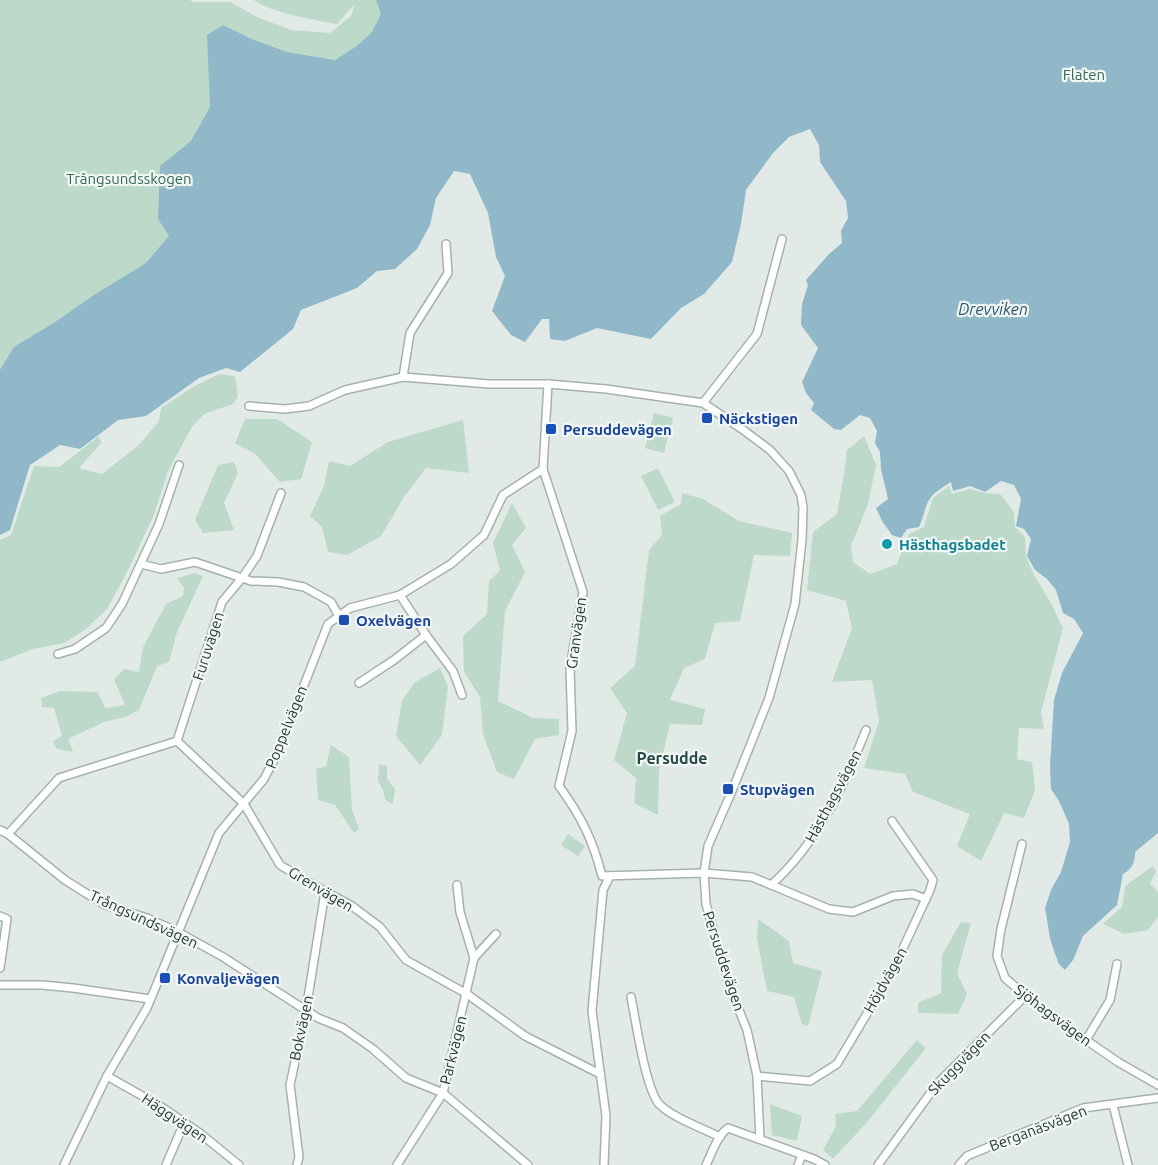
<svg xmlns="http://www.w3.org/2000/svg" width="1158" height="1165" font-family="Ubuntu,sans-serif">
  <rect width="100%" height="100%" fill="#e2eae8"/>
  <!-- green -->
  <g fill="#bdd9c9">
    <path d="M0,0H190L193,2H230L257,17L291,30L330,33L351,16L355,4L337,24C314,20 272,13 254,0H376L382,14L373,32L358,45L335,60L287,52L252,39L223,25L318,186L0,441Z"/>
    <path d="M219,374L235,376L238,397L233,404L204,414L192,427L168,471L154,515L126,574L107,609L86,629L64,643L33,649L0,662V540L11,535L34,466L59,467L98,437L102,442L79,468L102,474L139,445L159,421L161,408L193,387Z"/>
    <path d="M654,413L673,418L664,453L645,448Z"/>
    <path d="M245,419H277L312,442L301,479L280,482L255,454L235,443Z"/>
    <path d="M463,420L469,473L426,468L404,497L381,536L347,555L328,552L322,527L310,516L324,486L329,461L350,466L388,442Z"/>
    <path d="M864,436L876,465L868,504L851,546L853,562L870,574L897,564L909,534L924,527L933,498L949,486L952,494L970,489L985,493L1000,494L1014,512L1015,527L1025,537L1026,557L1035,577L1052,605L1063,628L1041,712L1044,729L1019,728L1017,759L1032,762L1035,790L1024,818L1004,813L981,861L957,846L970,814L913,792L905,774L864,768L879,721L872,680L832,682L852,628L846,601L807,590L813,532L837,514L844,474L847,450Z"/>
    <path d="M234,462L238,473L224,503L234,530L203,533L195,520L218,465Z"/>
    <path d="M658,468L675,502L658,510L641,476Z"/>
    <path d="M682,493L703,499L739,521L792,533L790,556L754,555L740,621L715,623L705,659L684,668L670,700L705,709L702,725L670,724L659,771L658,815L634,803L636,778L614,760L627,713L610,688L635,666L649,550L662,535L660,516L681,504Z"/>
    <path d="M512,503L526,528L512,545L525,572L505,611L498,701L533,718L559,719V735L535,739L514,779L497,772L483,734L480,697L464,672L463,636L487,614L489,581L500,570L493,543Z"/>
    <path d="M195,573L203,576L177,632L169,662L157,666L139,710L125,717L104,722L68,739L73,752L57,749L53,741L62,736L54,708L42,707L41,698L60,691L98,692L105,708L125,705L114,679L124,669L139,672L143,647L166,604L183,596L184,588L177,578Z"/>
    <path d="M440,668L448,687L442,735L420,765L396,736L402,701L414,683Z"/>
    <path d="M331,745L349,757L352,810L359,829L354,833L335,805L318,800L316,769L326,766Z"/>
    <path d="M379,764L387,766V779L395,789L393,804L385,800L383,790L378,781Z"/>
    <path d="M568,834L585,846L578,856L561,845Z"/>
    <path d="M1153,866L1156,871L1150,884L1158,892V917L1148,930L1124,934L1103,924L1122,907L1125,886Z"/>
    <path d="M758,919L789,941L793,963L822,971L808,1026L802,1024L794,997L767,991L757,939Z"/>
    <path d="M961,922L971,923L957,973L967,994L958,1014L918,1013V1003L941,993L942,955Z"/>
    <path d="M917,1040L926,1048L868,1121L833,1159L823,1150L836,1126L835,1114L857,1111Z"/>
    <path d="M770,1104L802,1116L797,1141L772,1135Z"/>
  </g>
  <!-- water -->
  <path fill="#91b8c8" d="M376,0H1158V833L1135,852C1136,862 1131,870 1123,874L1117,905L1083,936L1073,960L1065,970L1059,964L1054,951L1050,938L1045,908L1051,890L1061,872L1070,842L1069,824L1059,801L1051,789L1050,766L1054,700L1062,673L1083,633L1074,619L1063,613L1056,590L1047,579L1035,570L1027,556L1031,539L1024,529L1016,526L1021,499L1014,485L1001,481L985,492L970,486L953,491L951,482C943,487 932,493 928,502C924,510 923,519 919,527L907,529L901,538L892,535L882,521L876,508L888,499L881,469L880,452L875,443L877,431L870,418L860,415L841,430L834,429L811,410L814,403L806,393L802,382L818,348L801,325L802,304L808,285L806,280L829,254L842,243L841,231L848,218L846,201L820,162L819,145L810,129L789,137L773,153L746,190L741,224L732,262L704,294L681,308L651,339L597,328L565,341L550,339L549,319H542L525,342L511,335L492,311L505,276L496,257L488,213L470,174L454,171L436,198L430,225L417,249L395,269L377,271L357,288L301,310L293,329L240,372L226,368L199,378L146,416L118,420L80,449L60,445L30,465L10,530L0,535V370L14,347L55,322L94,295L146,263L169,236L158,219L160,166L191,141L210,107L207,35L223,25L252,39L287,52L335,60L358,45L372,32L381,14Z"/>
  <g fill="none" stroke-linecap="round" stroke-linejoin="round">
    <!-- minor casing -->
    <g stroke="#a5b1af" stroke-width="10">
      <g id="minor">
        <path d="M403,377L410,333L448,273L446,244"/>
        <path d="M548,384L543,469L583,592L570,668L572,731L559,786C581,816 593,840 602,876L704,873L752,877L829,909L853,912L893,896L913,894L926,899"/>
        <path d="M703,403L757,334L782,239"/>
        <path d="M249,406L285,409L309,406L345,390L403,377L489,384H548L606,389L703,403L742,429L770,450L789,471L801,495L803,508L802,540L795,604L769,698L732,791L708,846L704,873L706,904L729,985L747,1030L757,1076L760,1139"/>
        <path d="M141,564L161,569L195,562L251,581L278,582L304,587L331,602L339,616"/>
        <path d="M400,595L426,635L453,671L462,695"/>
        <path d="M58,654L75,649L106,628L122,604L159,524L179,465"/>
        <path d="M359,683L394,660L426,635"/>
        <path d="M177,741L222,602L242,578L257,556L281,493"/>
        <path d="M0,830L8,834L65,880L105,905L147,918L178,932L223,957L318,1018L343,1028L373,1049L406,1078L443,1093L528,1165"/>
        <path d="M8,834L59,778L177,741L244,804L280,865L310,883L352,906L380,927L406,960L467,994L525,1036L600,1074"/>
        <path d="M1022,844L1001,929L997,956L1005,978L1041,1009L1118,1062L1158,1085"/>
        <path d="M457,885L460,912L474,958"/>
        <path d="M771,885C817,844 844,786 866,730"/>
        <path d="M0,916L7,919L0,968"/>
        <path d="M0,985H42L73,988L150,999"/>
        <path d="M631,997C636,1021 645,1087 659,1104C673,1118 702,1128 720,1137"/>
        <path d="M1086,1040L1110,1000L1117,964"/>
        <path d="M107,1076L160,1106L201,1134L239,1165"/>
        <path d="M757,1076L810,1081L837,1064L893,970L930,890L933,880L892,821"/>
        <path d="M1113,1105L1128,1165"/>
        <path d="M64,1165L107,1076L147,1008L219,833L264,779L277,754L328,624L350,608L400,595L451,564L484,535L503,495L543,469"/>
        <path d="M166,1165L184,1123"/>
        <path d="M297,1165L299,1157L290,1085L306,1010L325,892"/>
        <path d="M397,1165L443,1093L474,958L496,934"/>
        <path d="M604,1165L606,1116L592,1011L603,890L610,876"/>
        <path d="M706,1165C712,1153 717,1136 728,1128L814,1159L825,1165"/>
        <path d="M798,1165L802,1155"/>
        <path d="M878,1165L937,1084L1025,996"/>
        <path d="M959,1165L967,1156L1083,1108L1158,1098"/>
      </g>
    </g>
    <!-- minor -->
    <use href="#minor" stroke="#fff" stroke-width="7"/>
  </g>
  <!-- markers -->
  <g fill="#1a4fb4" stroke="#f2f7f5" stroke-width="2">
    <rect x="701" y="412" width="12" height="12" rx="3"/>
    <rect x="545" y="423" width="12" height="12" rx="3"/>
    <rect x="338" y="614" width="12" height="12" rx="3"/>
    <rect x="722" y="783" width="12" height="12" rx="3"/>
    <rect x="159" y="972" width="12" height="12" rx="3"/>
  </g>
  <circle fill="#0f9aa8" stroke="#f2f7f5" stroke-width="2" cx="887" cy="544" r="6"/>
  <g text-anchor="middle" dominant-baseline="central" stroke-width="4.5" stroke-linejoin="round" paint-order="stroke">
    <!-- park labels -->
    <g font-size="15" fill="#346a51" stroke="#f2f7f5">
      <text x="1084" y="74">Flaten</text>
      <text x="129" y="178">Trångsundsskogen</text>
    </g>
    <!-- transit labels -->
    <g font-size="15" font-weight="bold" fill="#164399" stroke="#f2f7f5" text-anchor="start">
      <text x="719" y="418">Näckstigen</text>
      <text x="563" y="429">Persuddevägen</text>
      <text x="356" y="620">Oxelvägen</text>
      <text x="740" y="789">Stupvägen</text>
      <text x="177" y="978">Konvaljevägen</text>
    </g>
    <!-- culture labels -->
    <g font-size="15" font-weight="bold" fill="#0d838f" stroke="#f2f7f5" text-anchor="start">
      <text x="899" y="544">Hästhagsbadet</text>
    </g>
    <!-- street labels -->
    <g font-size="15" fill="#243936" stroke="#f2f7f5">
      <text transform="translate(576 633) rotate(-82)">Granvägen</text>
      <text transform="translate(208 646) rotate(-72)">Furuvägen</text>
      <text transform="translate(286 727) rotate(-68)">Poppelvägen</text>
      <text transform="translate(833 796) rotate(-62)">Hästhagsvägen</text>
      <text transform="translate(321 889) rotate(31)">Grenvägen</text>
      <text transform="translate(144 919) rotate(25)">Trångsundsvägen</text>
      <text transform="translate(724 961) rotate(72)">Persuddevägen</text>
      <text transform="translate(885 980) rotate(-61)">Höjdvägen</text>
      <text transform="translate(1053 1015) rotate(37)">Sjöhagsvägen</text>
      <text transform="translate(301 1028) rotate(-78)">Bokvägen</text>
      <text transform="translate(453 1050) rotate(-76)">Parkvägen</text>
      <text transform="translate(959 1063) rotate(-46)">Skuggvägen</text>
      <text transform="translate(175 1118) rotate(34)">Häggvägen</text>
      <text transform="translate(1038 1128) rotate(-21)">Berganäsvägen</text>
    </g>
    <!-- water labels -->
    <g font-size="16" font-style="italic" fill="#26576d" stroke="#f2f7f5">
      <text x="993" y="309">Drevviken</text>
    </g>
    <!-- neighbourhood labels -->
    <g font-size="16" font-weight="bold" fill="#234845" stroke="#f2f7f5">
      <text x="672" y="758">Persudde</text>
    </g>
  </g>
</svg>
